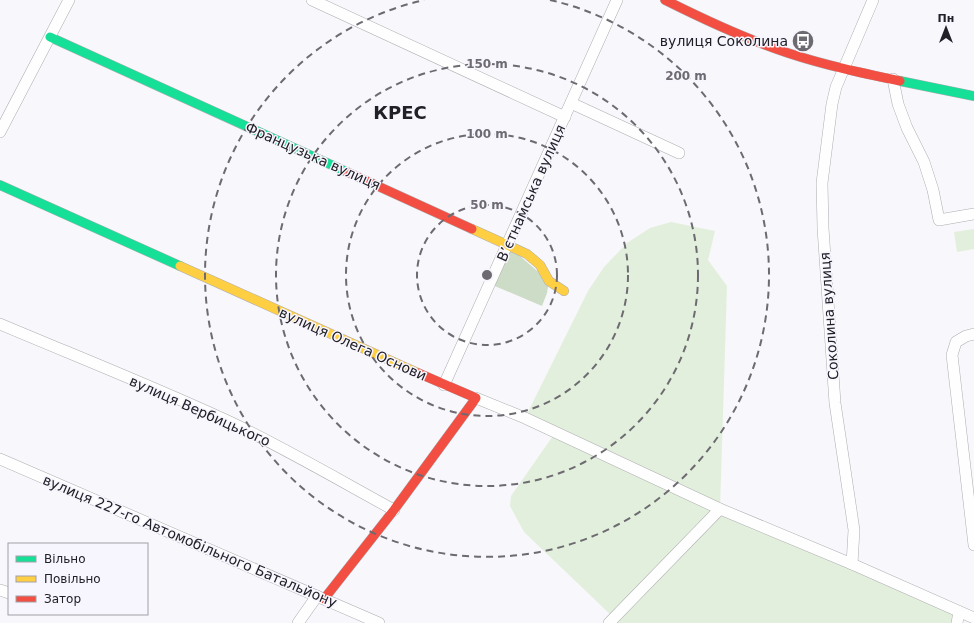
<svg xmlns="http://www.w3.org/2000/svg" width="974" height="623" font-family="'DejaVu Sans',sans-serif">
  <rect width="100%" height="100%" fill="#f8f7fb"/>
  <!-- green -->
  <g fill="#e3efdd">
    <path d="M671,222L715,231L708,260L727,286L720,509L959,612L957,623H609L613,617L524,532L510,506L511,496L555,433L525,418L588,291L604,267L627,243L650,228Z"/>
    <path d="M974,229V249L957,252L954,232Z"/>
  </g>
  <!-- forest -->
  <path fill="#cddcc6" d="M507,245L549,281L547,293L542,306L490,284Z"/>
  <g fill="none" stroke-linecap="round" stroke-linejoin="round">
    <!-- street casing -->
    <g stroke="#aeadb1" stroke-width="12">
      <g id="street">
        <path d="M312,0L565,117"/>
        <path d="M893,79L898,104L907,128L924,162L933,190L939,220L974,214"/>
        <path d="M571,103L679,153"/>
        <path d="M0,132L69,0"/>
        <path d="M0,324C78,357 157,388 234,424C288,450 341,481 394,510"/>
        <path d="M974,334L966,336L956,342L952,355L974,545"/>
        <path d="M444,385L617,0"/>
        <path d="M476,398L525,418L720,509L852,564L974,618"/>
        <path d="M0,459L379,623"/>
        <path d="M852,564L854,530L835,403L823,228L822,183L832,104L836,87L873,0"/>
        <path d="M0,590L9,593"/>
        <path d="M298,623L317,596"/>
        <path d="M609,623L720,509"/>
        <path d="M957,623L959,612"/>
      </g>
    </g>
    <!-- fast casing -->
    <g stroke="#aeadb1" stroke-width="10">
      <g id="fast">
        <path d="M50,37L347,172"/>
        <path d="M900,81L974,96"/>
        <path d="M0,185L180,266"/>
      </g>
    </g>
    <!-- slow casing -->
    <g stroke="#aeadb1" stroke-width="10">
      <g id="slow">
        <path d="M472,229L527,254L540,265L549,281L564,291"/>
        <path d="M180,266L418,373"/>
      </g>
    </g>
    <!-- jam casing -->
    <g stroke="#aeadb1" stroke-width="10">
      <g id="jam">
        <path d="M665,0C705,20 745,39 788,53C824,65 862,73 900,81"/>
        <path d="M347,172L472,229"/>
        <path d="M324,599L394,510L476,398L418,373"/>
      </g>
    </g>
    <!-- street -->
    <use href="#street" stroke="#fefefe" stroke-width="11"/>
    <!-- fast -->
    <use href="#fast" stroke="#16e098" stroke-width="9"/>
    <!-- slow -->
    <use href="#slow" stroke="#ffcf43" stroke-width="9"/>
    <!-- jam -->
    <use href="#jam" stroke="#f24e42" stroke-width="9"/>
  </g>
  <!-- distance rings -->
  <g fill="none" stroke="#6d6b71" stroke-width="2" stroke-dasharray="7 5">
    <circle cx="487" cy="275" r="70"/>
    <circle cx="487" cy="275" r="141"/>
    <circle cx="487" cy="275" r="211"/>
    <path d="M550 0A282 282 0 1 1 424 0"/>
  </g>
  <!-- icons -->
  <defs>
    <g id="bus-disc" transform="scale(1.15)"><circle r="9.5" fill="#6d6b71" stroke="#f7f5fd"/><path d="M-5-6H5V4H4V6H2V4H-2V6H-4V4H-5ZM-3.5-4V0h7V-4ZM-3.5 1.2v1.5H-2V1.2ZM2 1.2v1.5H3.5V1.2Z" fill="#fff"/></g>
  </defs>
  <g fill-rule="evenodd">
    <use href="#bus-disc" x="803" y="41"/>
  </g>
  <g text-anchor="middle" dominant-baseline="central" stroke-width="3" stroke-linejoin="round" paint-order="stroke">
    <!-- poi labels -->
    <g font-size="14" fill="#222027" stroke="#f7f5fd" text-anchor="end">
      <text x="788" y="41">вулиця Соколина</text>
    </g>
    <!-- street labels -->
    <g font-size="14" fill="#222027" stroke="#f7f5fd">
      <text transform="translate(313 156) rotate(24)">Французька вулиця</text>
      <text transform="translate(531 193) rotate(-66)">Вʼєтнамська вулиця</text>
      <text transform="translate(829 316) rotate(-94)">Соколина вулиця</text>
      <text transform="translate(353 344) rotate(24)">вулиця Олега Основи</text>
      <text transform="translate(200 411) rotate(24)">вулиця Вербицького</text>
      <text transform="translate(190 541) rotate(23)">вулиця 227-го Автомобільного Батальйону</text>
    </g>
    <!-- district labels -->
    <g font-size="18" font-weight="bold" fill="#222027" stroke="#f7f5fd">
      <text x="400" y="112">КРЕС</text>
    </g>
  </g>
  <circle cx="487" cy="275" r="6" fill="#6d6b71" stroke="#f7f5fd" stroke-width="2"/>
  <g font-size="12" text-anchor="middle" font-weight="bold" fill="#6d6b71" stroke="#f7f5fd" stroke-width="3" stroke-linejoin="round" paint-order="stroke">
    <text x="487" y="68">150 m</text>
    <text x="686" y="80">200 m</text>
    <text x="487" y="138">100 m</text>
    <text x="487" y="209">50 m</text>
  </g>
  <!-- legend -->
  <rect x="8" y="543" width="140" height="72" fill="#f7f5fd" stroke="#a2a0a7"/>
  <rect x="16" y="556" width="20" height="6" fill="#16e098" stroke="#a2a0a7"/>
  <text x="44" y="563" font-size="12" fill="#222027">Вільно</text>
  <rect x="16" y="576" width="20" height="6" fill="#ffcf43" stroke="#a2a0a7"/>
  <text x="44" y="583" font-size="12" fill="#222027">Повільно</text>
  <rect x="16" y="596" width="20" height="6" fill="#f24e42" stroke="#a2a0a7"/>
  <text x="44" y="603" font-size="12" fill="#222027">Затор</text>
  <!-- north arrow -->
  <g transform="translate(946 28)" stroke="#f7f5fd" stroke-width="3" paint-order="stroke">
  <path d="M0-3L7 15L0 10L-7 15Z" fill="#222027"/>
  <text y="-6" font-size="11" font-weight="bold" text-anchor="middle" fill="#222027">Пн</text>
  </g>
</svg>
